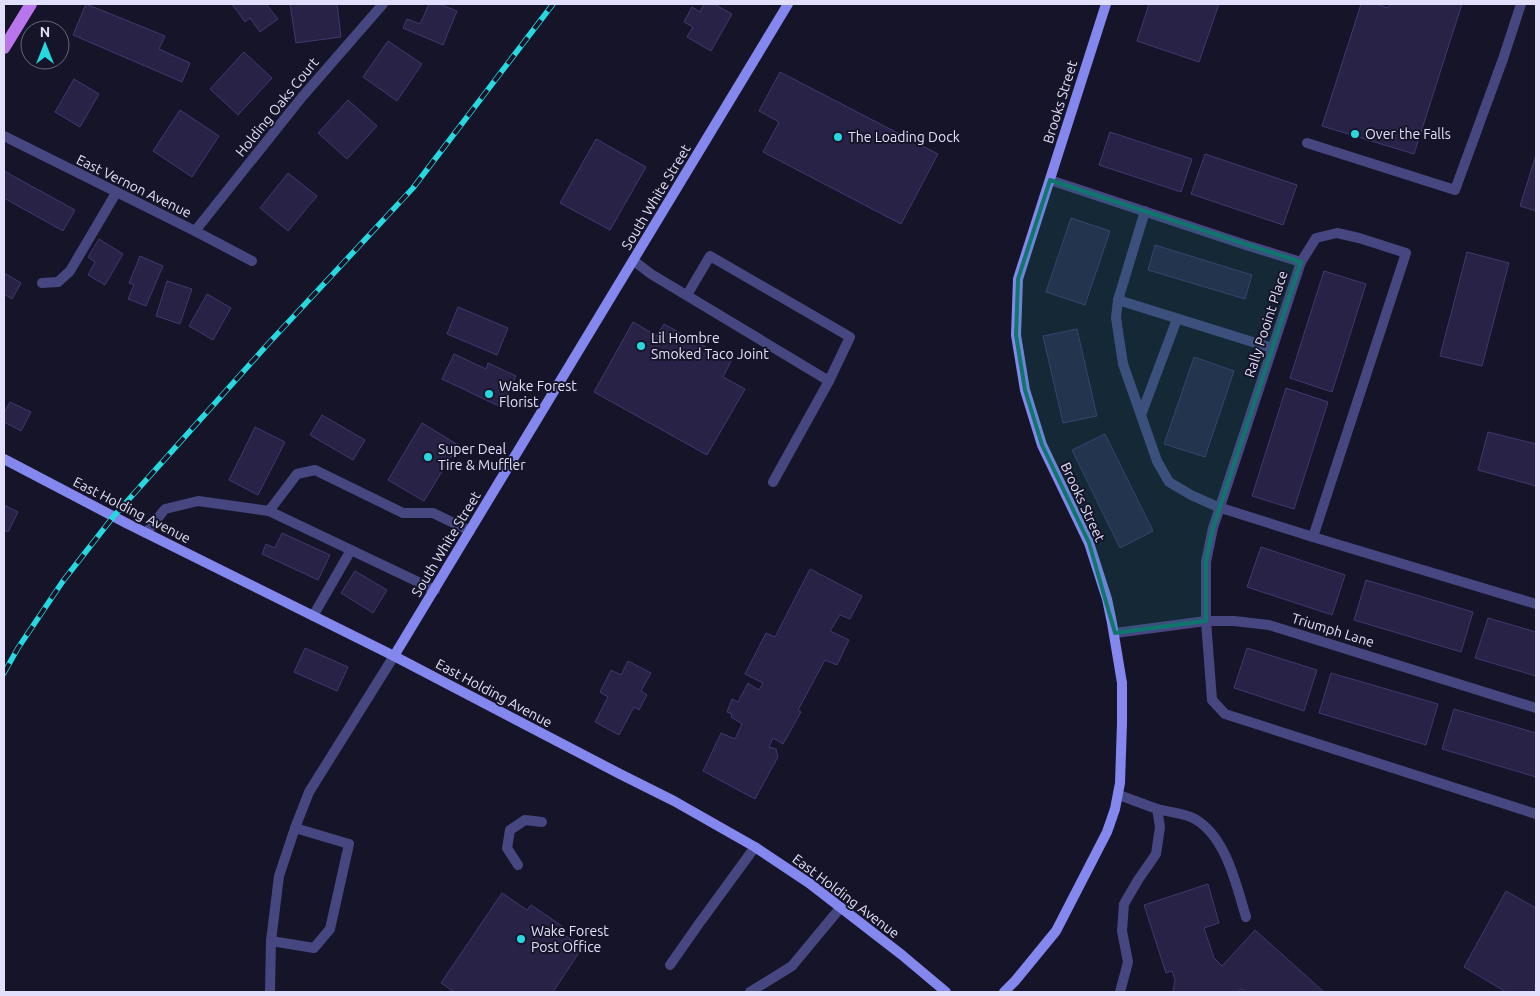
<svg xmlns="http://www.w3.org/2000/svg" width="1540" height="996" font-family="Ubuntu,sans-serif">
  <rect width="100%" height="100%" fill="#161428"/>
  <!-- building -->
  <g fill="#282346" stroke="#40386f">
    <path d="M86,4L165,36L159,49L190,63L182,82L73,35Z"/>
    <path d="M232,4H266L278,19L260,32L250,18L245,22Z"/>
    <path d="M290,4H337L341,37L296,43Z"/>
    <path d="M429,4H439L457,11L443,45L403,28L407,19L420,24Z"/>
    <path d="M704,4H714L732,14L711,51L687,37L693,27L684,22L692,7L700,12Z"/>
    <path d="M1149,4H1219L1199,62L1137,41Z"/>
    <path d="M1361,4H1376L1388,8L1390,4H1462L1414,154L1322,126Z"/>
    <path d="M388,41L422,64L397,101L363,77Z"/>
    <path d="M244,52L272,78L238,115L210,89Z"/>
    <path d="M780,72L938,154L901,224L763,152L779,122L759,111Z"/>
    <path d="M74,79L99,94L80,127L55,112Z"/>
    <path d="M348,100L377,126L347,159L318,133Z"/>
    <path d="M180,110L219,136L192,177L153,151Z"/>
    <path d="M1110,132L1192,159L1181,192L1099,165Z"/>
    <path d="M596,139L646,167L610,230L560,203Z"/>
    <path d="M1205,154L1297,185L1283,225L1191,194Z"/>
    <path d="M1536,155V211L1520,206Z"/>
    <path d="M4,171L75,210L63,231L4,198Z"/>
    <path d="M288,173L317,196L288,231L260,208Z"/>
    <path d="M1071,218L1110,231L1085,305L1046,292Z"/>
    <path d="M99,239L123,254L105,285L88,275L95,262L88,257Z"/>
    <path d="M1155,245L1252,275L1245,299L1148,270Z"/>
    <path d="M1467,252L1509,263L1482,366L1440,356Z"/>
    <path d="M140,256L163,266L146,306L128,299L134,285L129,283Z"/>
    <path d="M1324,271L1366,284L1332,392L1290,378Z"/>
    <path d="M4,273L21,283L12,299L4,294Z"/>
    <path d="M167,281L192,289L180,324L156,316Z"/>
    <path d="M207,294L231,308L213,340L189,326Z"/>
    <path d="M458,307L508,328L497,355L447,334Z"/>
    <path d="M633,322L657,336L664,324L731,361L723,377L745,389L707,455L594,392Z"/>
    <path d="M1077,329L1097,416L1063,423L1043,336Z"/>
    <path d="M454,354L486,369L488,363L516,376L501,407L442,379Z"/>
    <path d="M1194,357L1234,371L1205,457L1164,444Z"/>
    <path d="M1286,388L1328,402L1294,509L1252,496Z"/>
    <path d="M10,402L31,412L21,431L4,422V413Z"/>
    <path d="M322,415L365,440L353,460L310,435Z"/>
    <path d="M422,423L458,445L424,501L388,480Z"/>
    <path d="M255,427L285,442L258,495L229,480Z"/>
    <path d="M1488,432L1536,444V486L1478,470Z"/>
    <path d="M1105,434L1153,531L1120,548L1072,450Z"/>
    <path d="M4,505L18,512L8,532L4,530Z"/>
    <path d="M282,533L330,555L318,580L262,554L266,544L275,548Z"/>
    <path d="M1261,547L1345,575L1332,615L1247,587Z"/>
    <path d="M810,569L862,596L850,619L840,615L830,631L849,640L837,665L825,660L798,710L801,712L783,744L773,738L769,747L776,749L778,757L755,799L703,771L721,733L735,739L742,724L731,717L732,714L727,712L732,699L738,702L748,683L759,690L763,683L745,674L766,633L775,637Z"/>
    <path d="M355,571L387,590L373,613L341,593Z"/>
    <path d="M1366,580L1473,612L1461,652L1354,620Z"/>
    <path d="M1488,618L1536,632V676L1475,658Z"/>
    <path d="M305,648L348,667L337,691L294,672Z"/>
    <path d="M1247,648L1317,670L1304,711L1234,688Z"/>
    <path d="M628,661L651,673L641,691L647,695L639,710L634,707L619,735L595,722L608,697L600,692L611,670L621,675Z"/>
    <path d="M1331,673L1438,704L1426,745L1319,713Z"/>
    <path d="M1454,709L1536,733V777L1442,749Z"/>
    <path d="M1208,884L1219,923L1204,928L1214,958L1222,966L1255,930L1324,992H1245L1241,989L1238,992H1173L1175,980L1172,971L1166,973L1144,905Z"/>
    <path d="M1506,891L1536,908V992H1506L1464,967Z"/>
    <path d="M502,893L527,910L531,905L562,926L559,931L582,948L553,992H454L441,983Z"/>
  </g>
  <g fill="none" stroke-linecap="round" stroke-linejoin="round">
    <!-- lane -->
    <g stroke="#464780" stroke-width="10">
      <path d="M1307,143L1455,190L1503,59L1521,4"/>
      <path d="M1145,211L1118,300L1116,318L1123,364L1157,461L1169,482L1191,495L1218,507L1313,537L1406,253L1359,238L1337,233L1316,238L1301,262"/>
      <path d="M634,261L651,274L829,381L850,337L710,256L687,295"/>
      <path d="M42,283L58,282L70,271L116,193"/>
      <path d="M1118,300L1272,348"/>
      <path d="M1141,415L1177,319"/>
      <path d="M773,482L829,381"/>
      <path d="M269,511L297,474L315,470L403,513H433L470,531"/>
      <path d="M146,533L165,509L198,501L269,511L435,590"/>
      <path d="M1313,537L1536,604"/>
      <path d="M313,616L351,550"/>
      <path d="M1206,621L1212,700L1225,714L1536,814"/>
      <path d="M1119,795L1157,809L1160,827L1156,854L1138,880L1124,904L1122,931L1128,962L1120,992"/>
      <path d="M1157,809C1168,812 1185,813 1195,819C1226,837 1236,884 1246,917"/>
      <path d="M518,865L507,848L510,830L525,820L542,822"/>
      <path d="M271,941L314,948L330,929L349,844L295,828"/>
      <path d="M670,965L698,925L755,847"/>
      <path d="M750,992L792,966L841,907"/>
    </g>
    <!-- street -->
    <g stroke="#464780" stroke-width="10">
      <path d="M4,136L195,231L252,261"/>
      <path d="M1050,180L1249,246L1301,262L1213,528L1206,562V621"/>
      <path d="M195,231L302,97L383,4"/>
      <path d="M1115,633L1206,621H1234L1269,625L1536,708"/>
      <path d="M270,992L271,941L279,876L295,828L309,792L394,656"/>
    </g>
    <!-- secondary -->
    <g stroke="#8387ee" stroke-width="10">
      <path d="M4,459L128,524L394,656L620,774L674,801L755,847L809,883L902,955L946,992"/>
      <path d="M394,656L788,4"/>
      <path d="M1004,992L1015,981L1056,931L1107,832L1115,809L1120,783L1122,723V683L1112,623L1107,599L1089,543L1042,445L1025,390L1016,335L1018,279L1106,4"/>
    </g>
    <!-- primary -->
    <path stroke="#b975ec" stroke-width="12" d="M4,48L31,4"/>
    <!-- rail casing -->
    <g stroke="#26d9e0" stroke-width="5.5">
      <path id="rail" d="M4,673L18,648L63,581L113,517L267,345L413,188L553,4"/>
    </g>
    <!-- rail -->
    <use href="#rail" stroke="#161428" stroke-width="4" stroke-dasharray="11" stroke-linecap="butt"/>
  </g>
  <!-- marked area -->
  <path fill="#0f766e" fill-opacity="0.2" stroke="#0f766e" stroke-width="4" stroke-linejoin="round" d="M1050,180L1301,262L1213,528L1206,562V621L1115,633L1089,543L1042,445L1025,390L1016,335L1018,279Z"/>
  <!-- markers -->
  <g fill="#26d9e0" stroke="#161428" stroke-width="2">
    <circle cx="1355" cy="134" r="5"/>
    <circle cx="838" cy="137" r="5"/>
    <circle cx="641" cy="346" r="5"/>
    <circle cx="489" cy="394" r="5"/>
    <circle cx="428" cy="457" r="5"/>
    <circle cx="521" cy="939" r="5"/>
  </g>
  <g text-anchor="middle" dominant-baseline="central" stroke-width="4" stroke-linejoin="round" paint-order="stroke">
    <!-- street labels -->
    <g font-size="14" fill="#e1dffb" stroke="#161428">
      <text transform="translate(1060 102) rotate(-73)">Brooks Street</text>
      <text transform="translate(277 107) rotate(-51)">Holding Oaks Court</text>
      <text transform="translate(134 186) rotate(26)">East Vernon Avenue</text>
      <text transform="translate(656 197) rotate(-59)">South White Street</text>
      <text transform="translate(1266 324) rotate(-72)">Rally Pooint Place</text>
      <text transform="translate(1083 502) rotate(65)">Brooks Street</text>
      <text transform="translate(132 510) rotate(27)">East Holding Avenue</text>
      <text transform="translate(446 544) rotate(-59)">South White Street</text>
      <text transform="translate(1333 630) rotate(17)">Triumph Lane</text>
      <text transform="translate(494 693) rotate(28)">East Holding Avenue</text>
      <text transform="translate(846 896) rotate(37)">East Holding Avenue</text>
    </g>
    <!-- poi labels -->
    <g font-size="14" fill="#e1dffb" stroke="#161428" text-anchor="start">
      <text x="1365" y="134">Over the Falls</text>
      <text x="848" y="137">The Loading Dock</text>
      <text x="651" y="338">Lil Hombre<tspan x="651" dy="16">Smoked Taco Joint</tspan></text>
      <text x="499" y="386">Wake Forest<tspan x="499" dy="16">Florist</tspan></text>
      <text x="438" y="449">Super Deal<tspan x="438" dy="16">Tire &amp; Muffler</tspan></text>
      <text x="531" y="931">Wake Forest<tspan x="531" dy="16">Post Office</tspan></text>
    </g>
  </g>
  <!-- border -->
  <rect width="1540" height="996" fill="none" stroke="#e1dffb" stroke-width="10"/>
  <!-- north arrow -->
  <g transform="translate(45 45)"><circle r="24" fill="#161428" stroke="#67657c"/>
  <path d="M0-4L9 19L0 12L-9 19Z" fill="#26d9e0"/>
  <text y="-8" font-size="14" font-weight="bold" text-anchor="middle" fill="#e1dffb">N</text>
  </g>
</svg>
